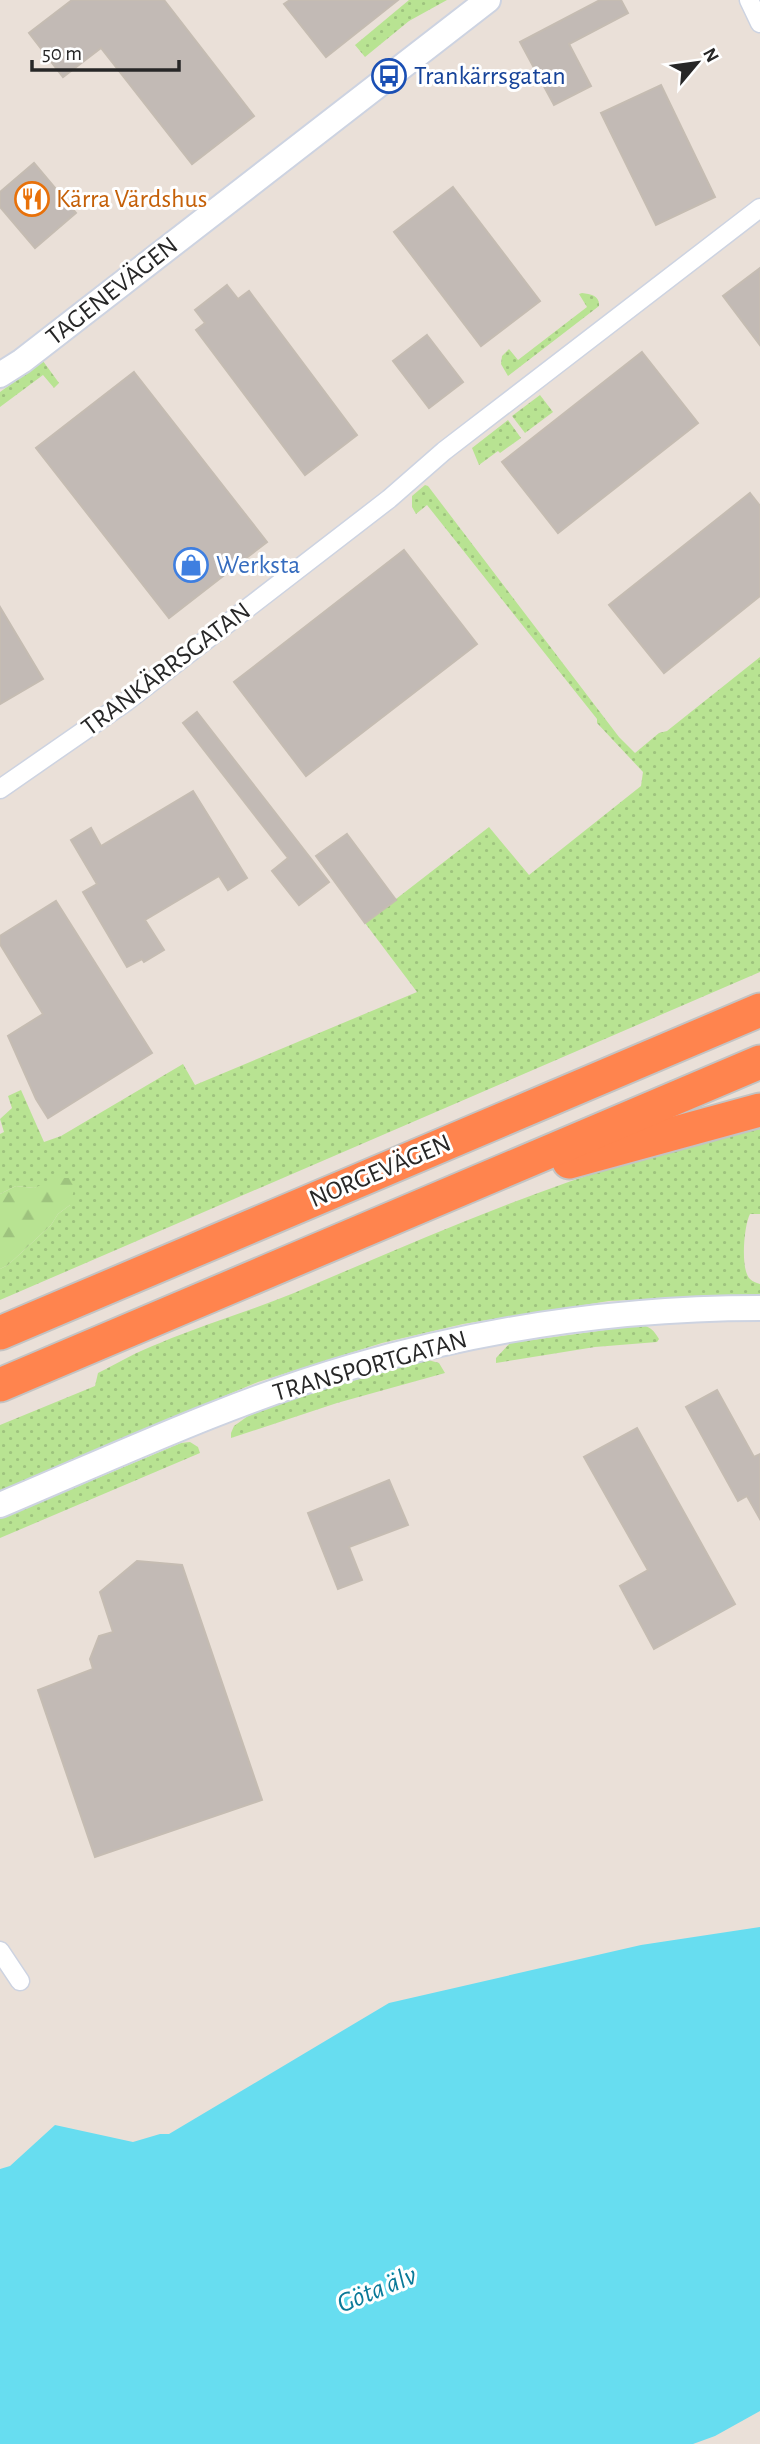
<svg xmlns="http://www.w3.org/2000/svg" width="760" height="2444" font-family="'Alegreya Sans',sans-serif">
  <defs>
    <pattern id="grass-dots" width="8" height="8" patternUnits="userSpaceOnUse" patternTransform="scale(1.75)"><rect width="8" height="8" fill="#b8e392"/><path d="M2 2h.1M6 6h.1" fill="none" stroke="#9ec37e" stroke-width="1.8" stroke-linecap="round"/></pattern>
    <pattern id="forest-firs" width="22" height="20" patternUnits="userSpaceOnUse" patternTransform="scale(1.75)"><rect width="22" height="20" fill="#b8e392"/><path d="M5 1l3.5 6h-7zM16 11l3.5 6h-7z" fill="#9ec37e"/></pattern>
  </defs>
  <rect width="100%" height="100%" fill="#eae0d8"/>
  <!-- grass -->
  <g fill="url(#grass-dots)">
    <path d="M409,0H447L409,21L365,57L355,45Z"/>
    <path d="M582,293C591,294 600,296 599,306L508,376L501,364L502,356L509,349L518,360L587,307L579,294Z"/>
    <path d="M43,361L59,383L54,388L43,375L0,407V392Z"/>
    <path d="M540,395L553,412L525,433L512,416Z"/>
    <path d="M508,420L521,438L500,453L498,451L479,465L472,448Z"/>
    <path d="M425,485L428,486L619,737L635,753L659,733L667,731L760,657V972L0,1300V1269L8,1265L51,1225L58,1214L70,1205L45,1185L34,1188L16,1186L0,1194V1134L4,1132L0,1119L12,1108L8,1096L21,1090L44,1142L61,1136L183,1064L195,1085L417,992L365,923L489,827L529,875L641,786L643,772L597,723V719L427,505L416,514L412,507V496Z"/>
    <path d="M760,1129V1214H750C744,1225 740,1270 750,1279C753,1282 757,1283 760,1284V1300L710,1295L701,1297L609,1301L463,1324L382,1343L258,1382L0,1491V1425L95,1386L98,1373C118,1363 138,1351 160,1343C204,1324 250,1311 294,1293C445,1229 598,1160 760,1129Z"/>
    <path d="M642,1325C651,1327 654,1331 659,1339L657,1342L595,1347L496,1363V1358L510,1343Z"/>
    <path d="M428,1360L439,1363L445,1373L337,1403L231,1438V1433L234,1426L248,1416L315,1391Z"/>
    <path d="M190,1442L198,1447L200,1453L0,1538V1519L181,1443Z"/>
  </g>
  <!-- forest -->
  <path fill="url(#forest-firs)" d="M58,1178H69L73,1182L74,1190L70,1205L58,1214L51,1225L8,1265L0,1269V1194L16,1186L34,1188Z"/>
  <!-- water -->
  <path fill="#67ddf0" d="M760,1927V2411L715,2436L693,2444H0V2169L10,2166L55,2125L133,2142L160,2134H169L389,2003L641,1945Z"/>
  <!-- building -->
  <g fill="#c2bab5" stroke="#c5bcb2" stroke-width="2">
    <path d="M72,0H164L254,116L192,164L101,48L63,77L29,33Z"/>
    <path d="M290,0H398L326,57L284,4Z"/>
    <path d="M600,0H621L628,13L569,44L591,86L554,105L520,42Z"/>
    <path d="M661,85L715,197L656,225L601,113Z"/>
    <path d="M34,163L76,213L35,248L0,207V192Z"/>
    <path d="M453,187L540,301L481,346L394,232Z"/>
    <path d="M760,268V345L723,296Z"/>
    <path d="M227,285L238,299L249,291L357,435L305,475L196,330L205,323L195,310Z"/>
    <path d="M427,335L463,382L429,408L393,361Z"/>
    <path d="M642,352L698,423L558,533L502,462Z"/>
    <path d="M134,372L267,542L169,618L36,448Z"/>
    <path d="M750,493L760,506V596L664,673L609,605Z"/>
    <path d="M404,550L477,644L306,776L234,682Z"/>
    <path d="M0,607L43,679L0,704Z"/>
    <path d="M197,712L329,882L299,905L272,871L288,858L183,723Z"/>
    <path d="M193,791L247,878L228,890L219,876L145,920L164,950L144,962L142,959L127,967L83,892L97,884L71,840L91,828L101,846Z"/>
    <path d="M347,834L396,900L365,923L316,856Z"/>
    <path d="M56,901L152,1053L48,1118L36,1099L8,1036L43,1014L0,944V936Z"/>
    <path d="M717,1390L754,1457L760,1454V1519L747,1496L738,1501L686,1407Z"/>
    <path d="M637,1428L735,1604L654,1649L620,1586L648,1570L584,1457Z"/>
    <path d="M389,1480L408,1525L349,1547L362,1580L338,1589L308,1513Z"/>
    <path d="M137,1561L182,1565L262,1800L95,1857L38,1690L93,1669L90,1659L99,1636L113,1632L100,1592Z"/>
  </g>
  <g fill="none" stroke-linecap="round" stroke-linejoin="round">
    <!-- street casing -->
    <g stroke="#cdd3e1" stroke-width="21">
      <g id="street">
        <path d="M749,0L760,23"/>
        <path d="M0,789L127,701L389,499L444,451L760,208"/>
        <path d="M0,1951L20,1981"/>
      </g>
    </g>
    <!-- secondary casing -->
    <g stroke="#cdd3e1" stroke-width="28">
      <g id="secondary">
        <path d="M0,375L22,361L488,0"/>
        <path d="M0,1505C116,1456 231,1402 351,1367C484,1328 622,1308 760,1308"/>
      </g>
    </g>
    <!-- highway casing -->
    <g stroke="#c3c3c3" stroke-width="37">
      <g id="highway">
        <path d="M569,1162L760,1110"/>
        <path d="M0,1333L760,1010"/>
        <path d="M0,1385L760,1062"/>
      </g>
    </g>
    <!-- street -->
    <use href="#street" stroke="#fff" stroke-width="18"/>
    <!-- secondary -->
    <use href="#secondary" stroke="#fff" stroke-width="24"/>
    <!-- highway -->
    <use href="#highway" stroke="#ff844e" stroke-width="33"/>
  </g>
  <!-- icons -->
  <defs>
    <g id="bus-ring" transform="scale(1.75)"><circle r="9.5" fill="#fff" stroke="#1a4fb4" stroke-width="1.5"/><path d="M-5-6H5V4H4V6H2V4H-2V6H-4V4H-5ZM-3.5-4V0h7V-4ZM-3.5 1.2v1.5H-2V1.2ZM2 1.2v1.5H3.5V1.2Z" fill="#1a4fb4"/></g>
    <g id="restaurant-ring" transform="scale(1.75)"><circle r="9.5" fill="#fff" stroke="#e8710a" stroke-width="1.5"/><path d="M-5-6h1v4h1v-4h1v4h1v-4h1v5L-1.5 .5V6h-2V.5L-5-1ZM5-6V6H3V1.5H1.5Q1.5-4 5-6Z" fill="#e8710a"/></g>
    <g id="shop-ring" transform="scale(1.75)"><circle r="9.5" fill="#fff" stroke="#3f7fe0" stroke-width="1.5"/><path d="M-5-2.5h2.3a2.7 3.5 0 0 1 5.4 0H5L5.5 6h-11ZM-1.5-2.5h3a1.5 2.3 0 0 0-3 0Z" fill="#3f7fe0"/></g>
  </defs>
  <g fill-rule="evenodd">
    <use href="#bus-ring" x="389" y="76"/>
    <use href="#restaurant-ring" x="32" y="199"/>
    <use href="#shop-ring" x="191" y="565"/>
  </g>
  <g text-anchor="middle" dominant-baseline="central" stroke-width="6" stroke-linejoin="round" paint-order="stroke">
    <!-- transit labels -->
    <g font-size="26" fill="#164399" stroke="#fff" text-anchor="start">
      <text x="414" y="76">Trankärrsgatan</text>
    </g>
    <!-- food labels -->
    <g font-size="26" fill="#c56008" stroke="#fff" text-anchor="start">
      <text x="56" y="199">Kärra Värdshus</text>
    </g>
    <!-- street labels -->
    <g font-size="26" fill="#272727" stroke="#fff">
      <text transform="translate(112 291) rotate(-38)">TAGENEVÄGEN</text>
      <text transform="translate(166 669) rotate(-37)">TRANKÄRRSGATAN</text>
      <text transform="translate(380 1171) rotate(-23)">NORGEVÄGEN</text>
      <text transform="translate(370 1366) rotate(-16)">TRANSPORTGATAN</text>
    </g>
    <!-- shop labels -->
    <g font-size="26" fill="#366cbe" stroke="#fff" text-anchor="start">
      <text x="216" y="565">Werksta</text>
    </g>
    <!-- water labels -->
    <g font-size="28" font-style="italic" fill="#0a7998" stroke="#fff">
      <text transform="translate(377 2290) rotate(-22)">Göta älv</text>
    </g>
  </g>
  <!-- north arrow -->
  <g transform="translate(697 63) rotate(61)" stroke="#ffffff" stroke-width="5" paint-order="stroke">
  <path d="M0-5L12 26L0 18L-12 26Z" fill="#272727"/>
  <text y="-10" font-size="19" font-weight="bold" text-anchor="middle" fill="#272727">N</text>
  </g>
  <!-- scale -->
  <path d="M32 60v10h147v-10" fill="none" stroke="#272727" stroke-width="3.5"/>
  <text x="42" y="60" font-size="21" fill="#272727" stroke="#ffffff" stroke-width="5" paint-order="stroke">50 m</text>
</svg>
